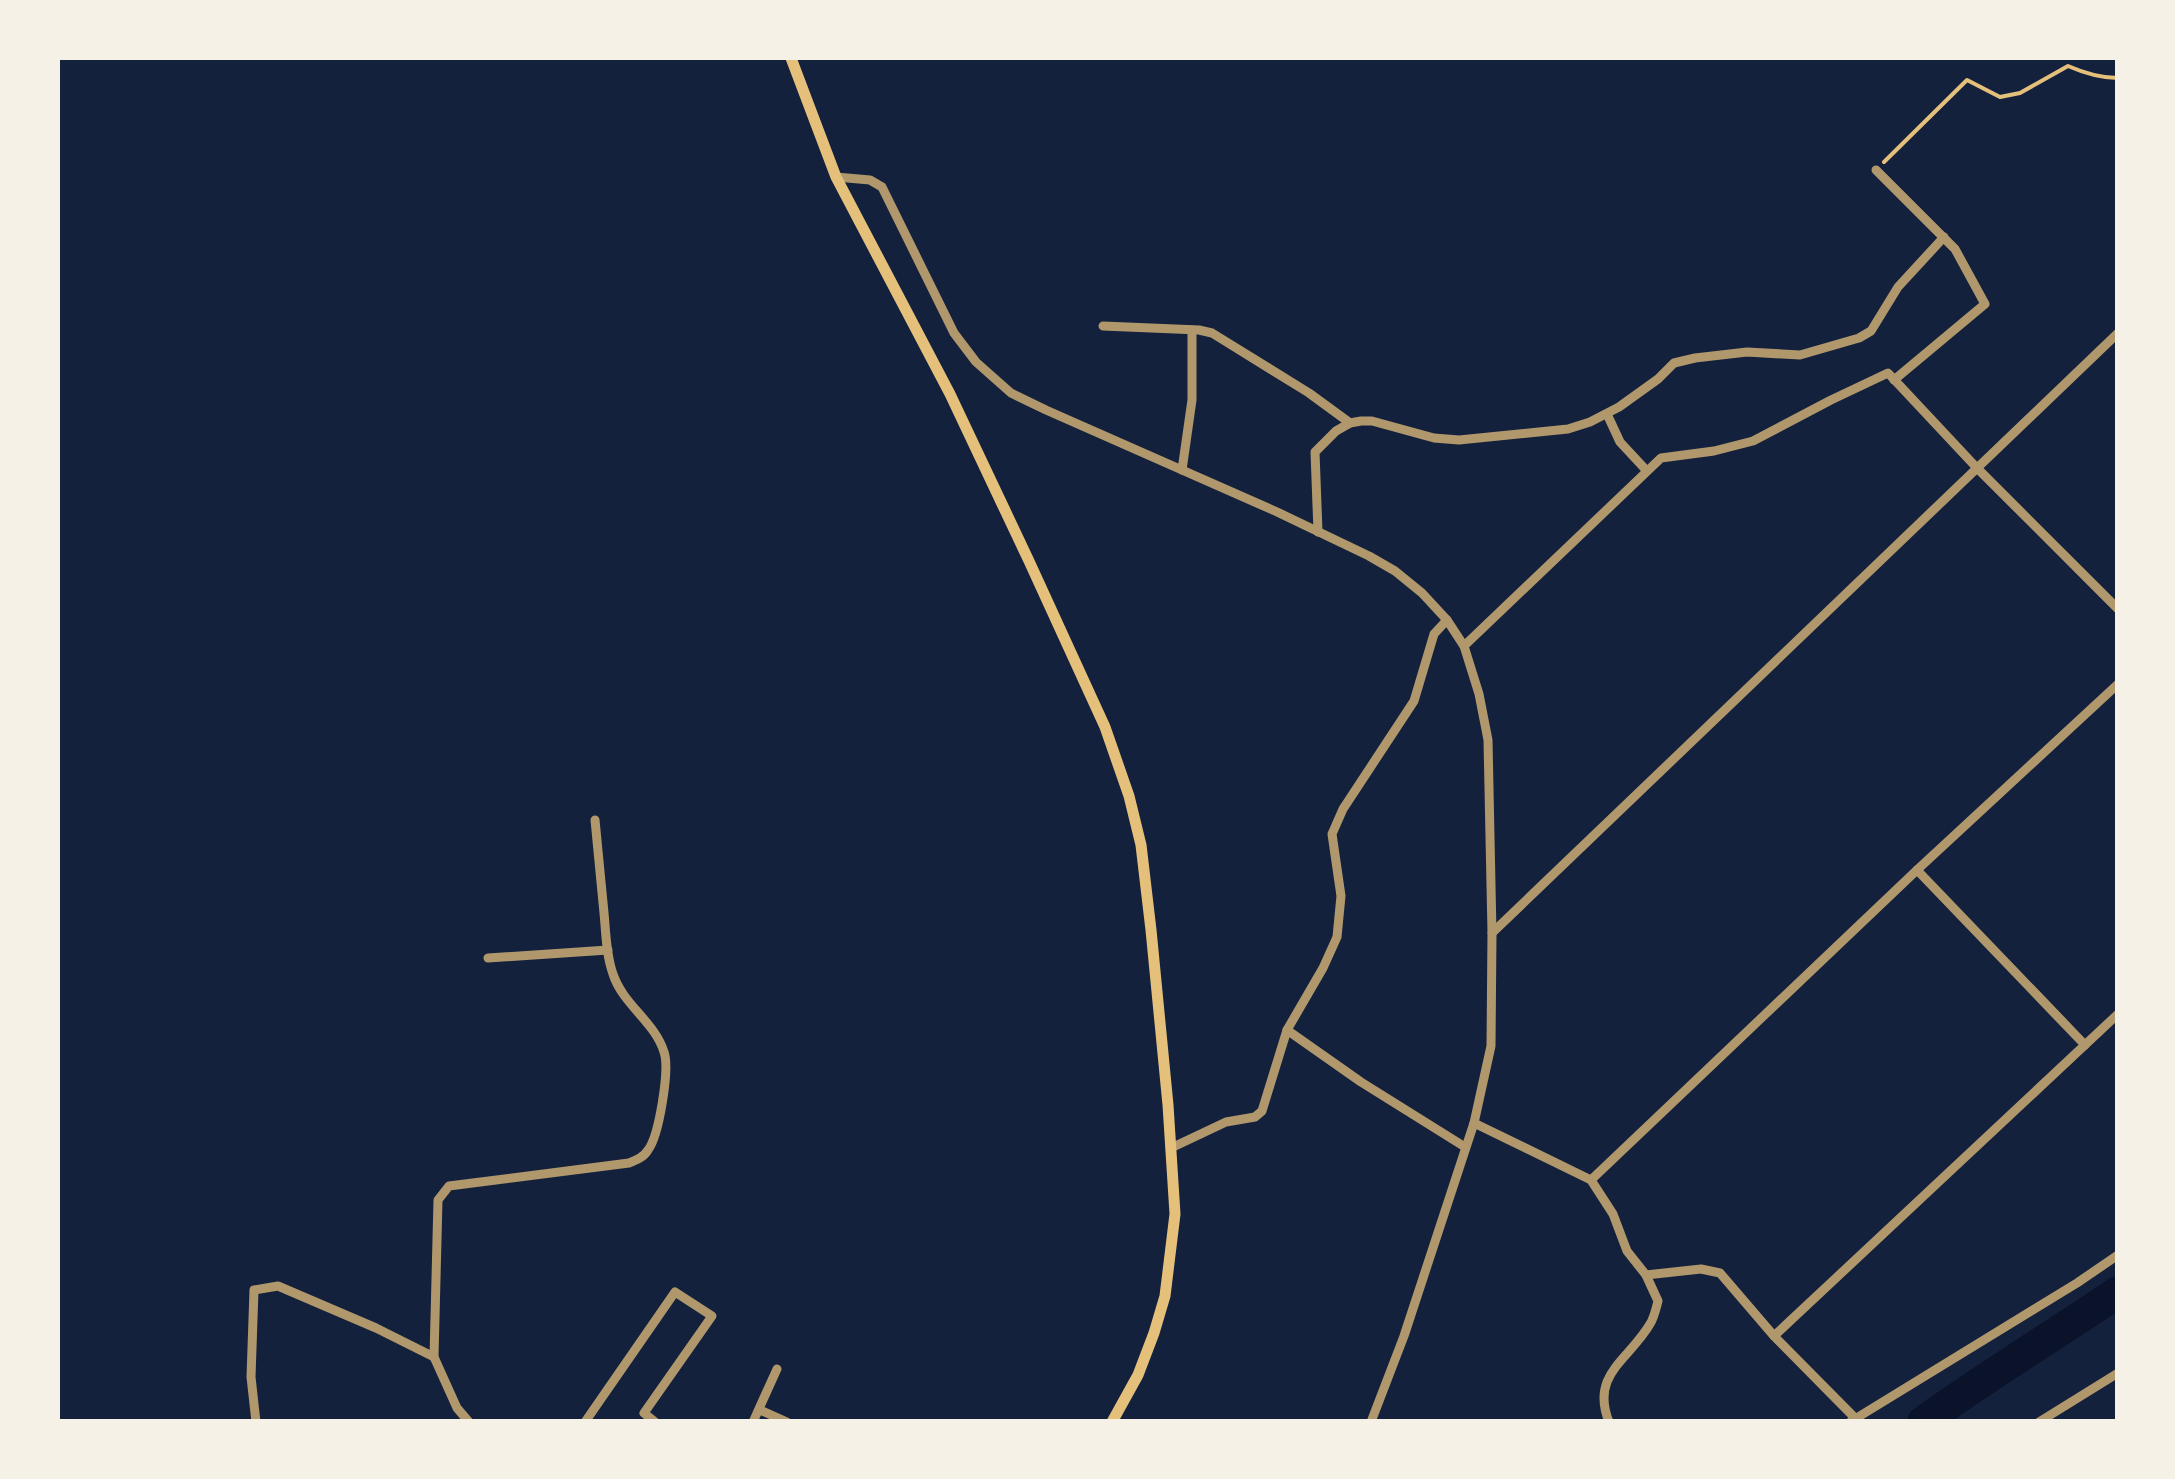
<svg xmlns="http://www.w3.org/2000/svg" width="2175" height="1479" font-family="'Exo 2',sans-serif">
  <rect width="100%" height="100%" fill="#14213d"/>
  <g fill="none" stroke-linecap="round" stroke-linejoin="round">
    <!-- river -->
    <path stroke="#0b132b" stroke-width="32" d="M1923,1422C1987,1376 2053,1336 2118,1292"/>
    <!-- path -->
    <path stroke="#e5c07b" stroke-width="4" d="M1884,162L1967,80L2000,97L2020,93L2068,66C2084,73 2100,78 2118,78"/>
    <!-- minor -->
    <g stroke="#b1986c" stroke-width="9">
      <path d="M1876,170L1955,249L1985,304L1894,380"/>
      <path d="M836,177L870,180L882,187L954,333L976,362L1011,393L1046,410L1275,511L1369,556L1395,571L1422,593L1447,620L1464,646L1479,694L1488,740L1492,933L1491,1046L1474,1123L1404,1336L1371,1422"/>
      <path d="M1103,326L1199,330L1212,333L1309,393L1350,423"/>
      <path d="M1607,414L1620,442L1647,471"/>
      <path d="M1182,470L1192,400V330"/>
      <path d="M1318,532L1315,452L1336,431L1350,423L1361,421H1372L1434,438L1459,440L1568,429L1590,422L1619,407L1658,379L1674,363L1695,358L1747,352L1800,355L1859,338L1871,331L1898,287L1944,237"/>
      <path d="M1464,646L1661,458L1714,451L1753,441L1831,400L1888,373L1976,467L2118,609"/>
      <path d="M1917,870L2085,1045"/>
      <path d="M1492,933L2118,333"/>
      <path d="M488,958L608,950"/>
      <path d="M1287,1030L1361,1082L1465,1147"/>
      <path d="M1474,1123L1591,1180L1613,1214L1627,1251L1646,1275L1658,1301C1656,1309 1654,1318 1650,1324C1629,1360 1590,1374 1609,1422"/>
      <path d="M1171,1148L1226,1122L1255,1117L1262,1111L1287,1030L1323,968L1337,937L1341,896L1332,834L1343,809L1414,701L1434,634L1447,620"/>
      <path d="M1591,1180L1917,870L2118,684"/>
      <path d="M1646,1275L1701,1269L1720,1273L1774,1336L1855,1418"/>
      <path d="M1774,1336L2118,1014"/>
      <path d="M760,1410L787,1422"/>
      <path d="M256,1422L251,1377L254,1290L278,1286L376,1328L434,1357"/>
      <path d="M469,1422L457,1408L434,1357L438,1200L449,1186L629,1163C637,1160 644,1157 648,1150C659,1136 670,1069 664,1052C655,1022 623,1005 613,974C606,955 606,933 604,913C601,882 598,851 595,820"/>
      <path d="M585,1422L675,1292L712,1316L644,1413L655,1422"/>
      <path d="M753,1422L777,1369"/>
      <path d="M1850,1422L2077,1283L2118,1255"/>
      <path d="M2039,1422L2118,1373"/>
    </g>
    <!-- secondary -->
    <path stroke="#e5c07b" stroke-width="11" d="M791,58L836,177L950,394L1029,561L1105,727L1129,796L1141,845L1151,930L1168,1105L1175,1214L1165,1296L1154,1333L1138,1375L1112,1422"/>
  </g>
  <!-- border -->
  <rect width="2175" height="1479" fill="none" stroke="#f6f1e7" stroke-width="120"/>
</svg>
